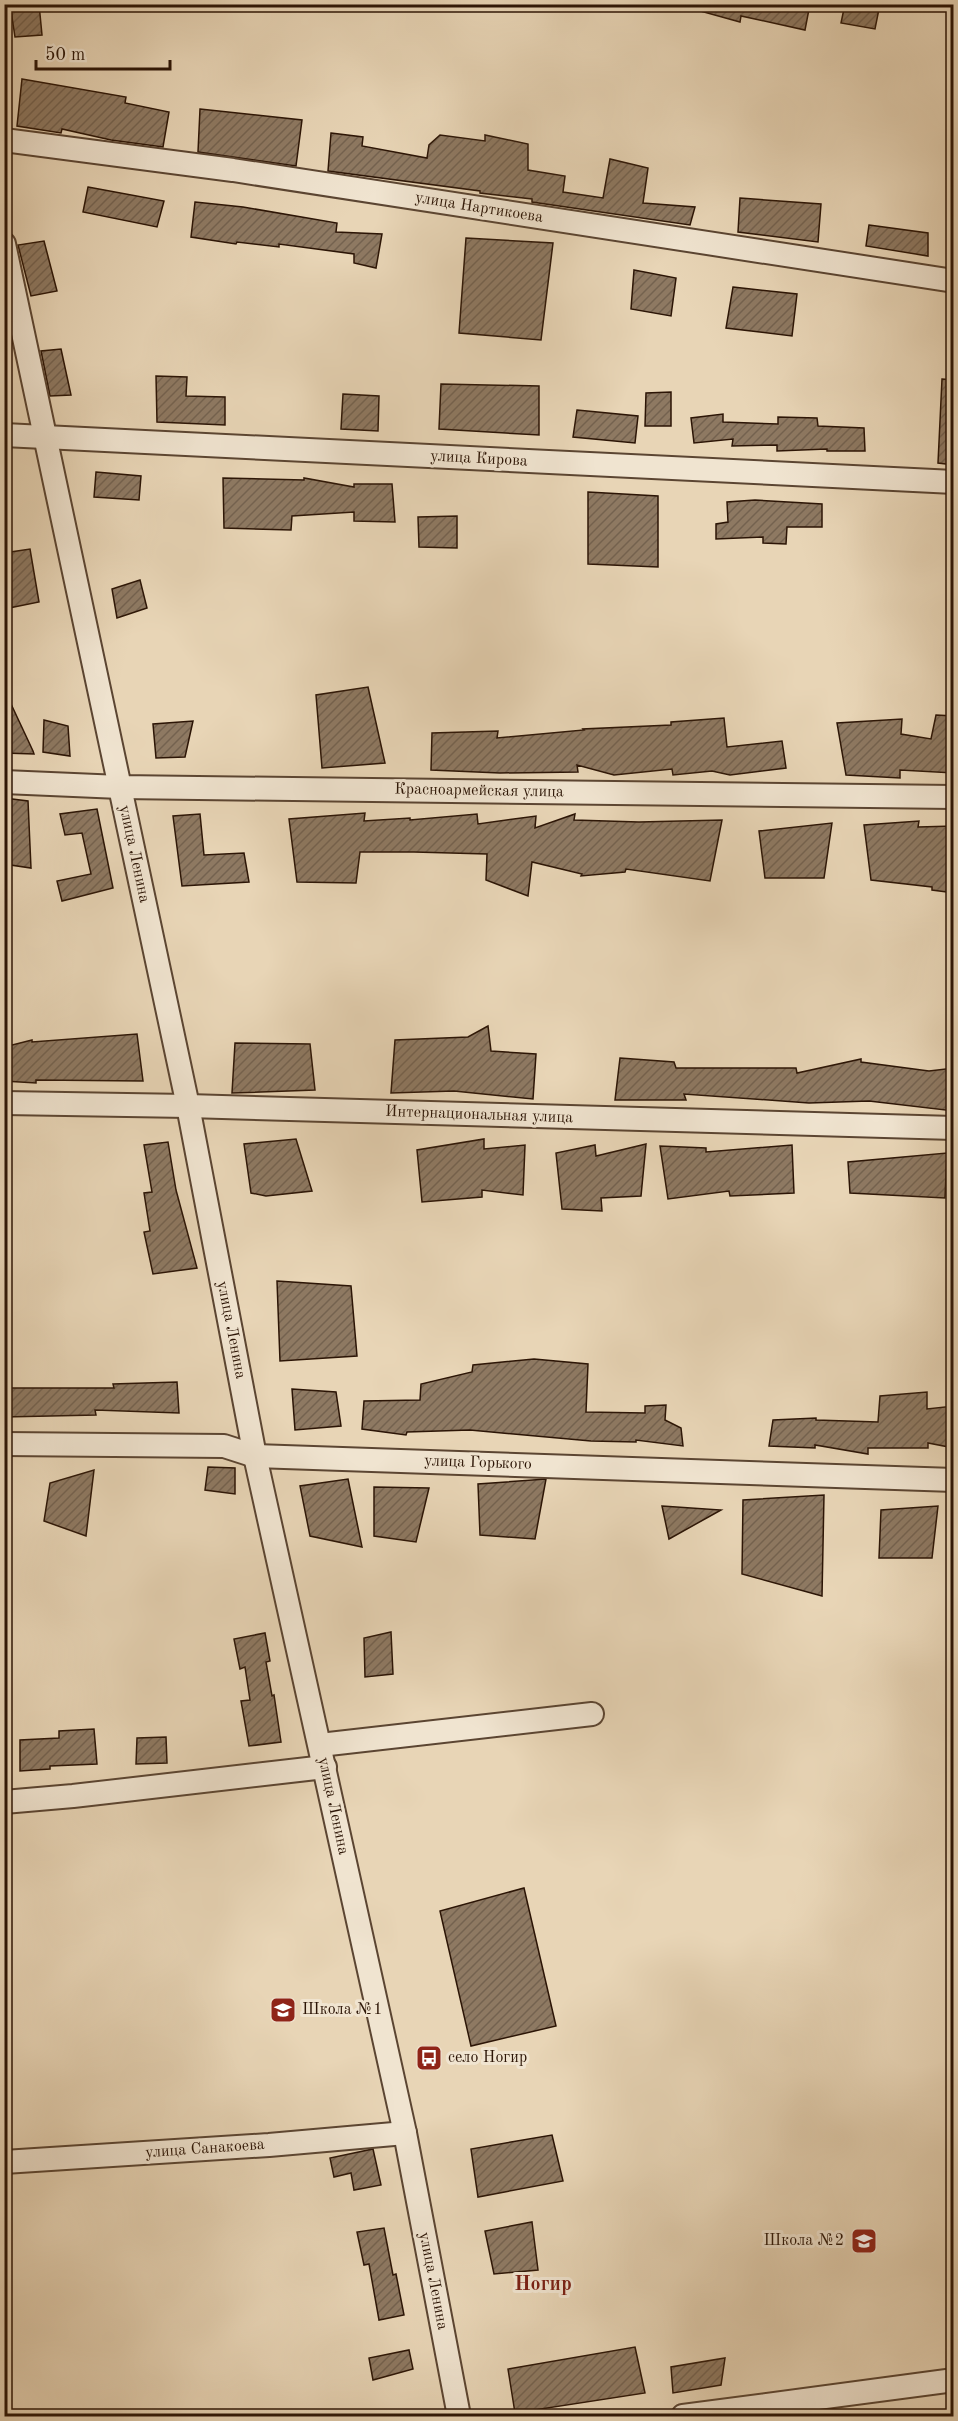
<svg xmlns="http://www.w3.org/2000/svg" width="958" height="2421" font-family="'Old Standard TT',serif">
  <defs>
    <pattern id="building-hatch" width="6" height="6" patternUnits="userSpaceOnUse" patternTransform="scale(1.5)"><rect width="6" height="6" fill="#8e7962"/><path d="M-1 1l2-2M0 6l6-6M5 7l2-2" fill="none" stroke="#74624f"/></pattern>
  </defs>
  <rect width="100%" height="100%" fill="#e8d5b6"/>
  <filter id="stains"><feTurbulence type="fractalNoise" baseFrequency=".00333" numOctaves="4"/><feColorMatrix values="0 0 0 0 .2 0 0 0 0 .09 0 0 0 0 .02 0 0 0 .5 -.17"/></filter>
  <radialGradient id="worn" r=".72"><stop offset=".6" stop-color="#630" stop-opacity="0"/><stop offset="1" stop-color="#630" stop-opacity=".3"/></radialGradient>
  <!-- building -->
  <g fill="url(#building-hatch)" stroke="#2c1506" stroke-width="1.5">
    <path d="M10,4H39L42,35L15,37Z"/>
    <path d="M694,4H810L805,30L741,16L740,22L693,9Z"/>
    <path d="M845,4H880L875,29L841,23Z"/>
    <path d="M22,79L126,97L125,103L169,112L163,147L111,140L62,129L61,133L17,126Z"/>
    <path d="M200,109L302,120L296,166L198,152Z"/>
    <path d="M331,133L363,137L362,146L427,158L429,145L440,135L485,141V135L528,144V170L565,176L563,192L603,198L610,159L648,168L643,203L695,207L690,225L532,202V199L480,193V191L328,171Z"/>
    <path d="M88,187L164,201L157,227L83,212Z"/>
    <path d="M740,198L821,204L818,242L738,232Z"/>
    <path d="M195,202L243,207L337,223L336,232L382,234L376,268L354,263V254L279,244V247L237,242L236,244L191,237Z"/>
    <path d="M869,225L928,233V256L866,246Z"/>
    <path d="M466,238L553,243L541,340L459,333Z"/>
    <path d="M44,241L57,291L31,296L18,245Z"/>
    <path d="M634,270L676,278L671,316L631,309Z"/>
    <path d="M733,287L797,294L792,336L726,328Z"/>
    <path d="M61,349L71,395L50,396L41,351Z"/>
    <path d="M156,376L187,377L186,396L225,397V425L157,422Z"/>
    <path d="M942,379L954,380V465L938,463Z"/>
    <path d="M441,384L539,386V435L439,429Z"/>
    <path d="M671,392V426H645L646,393Z"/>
    <path d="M343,394L379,396L378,431L341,429Z"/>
    <path d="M577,410L638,416L635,443L573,437Z"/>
    <path d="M723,414V422L778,424V417L817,418L818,426L864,428L865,451H827V449L777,451V445L732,446L733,439L694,443L691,418Z"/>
    <path d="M96,472L141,476L139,500L94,497Z"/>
    <path d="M223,478L304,480V478L354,487V484H392L395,522L354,521V512L292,516L291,530L224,528Z"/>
    <path d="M588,492L658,496V567L588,564Z"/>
    <path d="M755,500L822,504V527H787L786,544L763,543V537L716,539V524L728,522L727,502Z"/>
    <path d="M457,516V548L419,547L418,517Z"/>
    <path d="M30,549L39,602L4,609V553Z"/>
    <path d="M140,580L147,608L117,618L112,589Z"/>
    <path d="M368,687L385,763L322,768L316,695Z"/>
    <path d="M4,689L33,751L34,754L4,753Z"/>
    <path d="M936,715L954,716V773L900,770V778L846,775L837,723L902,719L901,734L931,739Z"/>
    <path d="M724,718L727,747L782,741L786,768L730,775L712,771L673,775L672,769L614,775L577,765L578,772L500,773L431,770L432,733L498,731L497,738L584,730L583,729L671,725V722Z"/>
    <path d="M44,720L68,726L70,756L43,752Z"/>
    <path d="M193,721L185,757L156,758L153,724Z"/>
    <path d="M4,798L28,801L31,868L4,864Z"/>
    <path d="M97,809L113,888L62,901L57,881L91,874L82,833L65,835L60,814Z"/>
    <path d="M365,813L364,821L410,818V820L477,814L478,824L536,816L535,828L575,814L574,820L639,822L722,820L710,881L626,869L625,872L581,876L582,874L532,862L528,896L486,880L487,854L414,852H360L356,883L297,882L289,819Z"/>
    <path d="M200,814L204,855L244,853L249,882L182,886L173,816Z"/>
    <path d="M919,821L918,827L954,826V893L932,890V887L871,880L864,825Z"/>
    <path d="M832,823L824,878H765L759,831Z"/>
    <path d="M488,1026L491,1051L536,1054L533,1099L454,1091L391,1093L395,1040L468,1037Z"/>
    <path d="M137,1034L143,1081L36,1080V1083L4,1081V1047L32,1040V1042Z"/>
    <path d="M235,1043L310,1044L315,1090L232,1093Z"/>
    <path d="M620,1058L674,1062L676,1068H796L797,1073L861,1059V1062L929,1071L954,1068V1111L869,1101L809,1103L684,1094L686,1100H615Z"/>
    <path d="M296,1139L312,1191L266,1196L251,1193L244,1144Z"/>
    <path d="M484,1139V1149L525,1145L523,1195L482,1190V1197L422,1202L417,1150Z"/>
    <path d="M168,1142L176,1190L197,1268L153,1274L144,1232L150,1231L144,1193L152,1192L144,1145Z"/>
    <path d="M646,1144L641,1196L601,1198L602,1211L562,1209L556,1153L595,1145L596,1156Z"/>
    <path d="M792,1145L794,1193L730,1196L729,1191L668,1199L660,1146L706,1148V1152Z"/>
    <path d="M947,1153L945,1198L850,1193L848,1162Z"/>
    <path d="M277,1281L351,1286L357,1356L280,1361Z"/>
    <path d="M534,1359L588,1364L586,1412L645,1413V1406L666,1405L665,1420L681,1428L683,1446L636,1440V1442L591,1441L470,1430L407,1432L406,1435L362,1429L364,1401L420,1400L421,1384L472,1372L473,1365Z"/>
    <path d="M177,1382L179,1413L95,1410L96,1415L4,1417V1388H114L113,1384Z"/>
    <path d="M292,1389L336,1392L341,1426L295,1430Z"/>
    <path d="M927,1392V1409L954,1406V1448L928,1443V1448H868V1454L815,1445V1448L769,1446L773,1420L816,1418V1420L878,1422L880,1396Z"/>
    <path d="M208,1467L235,1468V1494L205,1490Z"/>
    <path d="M94,1470L86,1536L44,1521L50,1483Z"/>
    <path d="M348,1479L362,1547L310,1536L300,1486Z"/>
    <path d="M546,1479L535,1539L480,1535L478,1484Z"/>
    <path d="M374,1487L429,1488L416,1542L374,1536Z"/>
    <path d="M824,1495L822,1596L742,1574L743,1500Z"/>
    <path d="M662,1506L721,1510L669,1539Z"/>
    <path d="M938,1506L932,1558H879L881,1510Z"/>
    <path d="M391,1632L393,1674L365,1677L364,1638Z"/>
    <path d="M265,1633L270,1661L266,1662L272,1696L274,1695L281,1742L249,1746L241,1701L250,1700L245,1667L240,1669L234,1639Z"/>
    <path d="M94,1729L97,1764L50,1766V1769L20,1771V1740L59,1738V1731Z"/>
    <path d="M166,1737L167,1763L136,1764L137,1738Z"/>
    <path d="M524,1888L556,2026L471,2046L440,1911Z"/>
    <path d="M552,2135L563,2181L478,2197L471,2149Z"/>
    <path d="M373,2149L381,2185L354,2190L351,2173L334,2177L330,2158Z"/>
    <path d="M532,2222L538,2270L494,2274L485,2231Z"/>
    <path d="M384,2228L393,2275L396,2274L404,2315L379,2320L369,2264L364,2265L357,2232Z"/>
    <path d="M635,2347L645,2393L515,2413L508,2369Z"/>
    <path d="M409,2350L413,2369L373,2380L369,2358Z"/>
    <path d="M725,2358L721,2385L673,2393L671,2367Z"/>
  </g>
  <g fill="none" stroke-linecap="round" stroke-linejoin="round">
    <!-- minor casing -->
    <g stroke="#5b4532" stroke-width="26">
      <g id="minor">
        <path d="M4,140L233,170L954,281"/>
        <path d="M4,244L188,1106L255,1456L405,2133L459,2416"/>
        <path d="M4,435L954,482"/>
        <path d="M4,782L120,787L954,797"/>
        <path d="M4,1103L188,1106L954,1128"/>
        <path d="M4,1444L224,1446L255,1456L954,1480"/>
        <path d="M320,1745L592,1714"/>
        <path d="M4,1802L73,1796L325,1767"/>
        <path d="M4,2162L269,2145L405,2133"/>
        <path d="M683,2416L954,2380"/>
      </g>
    </g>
    <!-- minor -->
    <use href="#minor" stroke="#f0e4d0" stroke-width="22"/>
  </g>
  <!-- icons -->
  <defs>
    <g id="school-square" transform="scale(1.35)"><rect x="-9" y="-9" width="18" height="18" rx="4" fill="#8f2418" stroke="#f0e4d0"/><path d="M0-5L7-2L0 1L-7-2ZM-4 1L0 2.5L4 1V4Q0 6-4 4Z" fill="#fff"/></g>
    <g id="bus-square" transform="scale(1.35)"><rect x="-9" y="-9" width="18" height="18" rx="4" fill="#8f2418" stroke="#f0e4d0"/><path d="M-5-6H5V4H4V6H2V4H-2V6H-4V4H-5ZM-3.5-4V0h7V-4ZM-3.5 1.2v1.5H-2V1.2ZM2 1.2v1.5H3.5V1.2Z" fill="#fff"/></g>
  </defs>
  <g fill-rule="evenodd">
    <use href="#school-square" x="283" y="2010"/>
    <use href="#bus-square" x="429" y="2058"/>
    <use href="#school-square" x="864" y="2241"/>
  </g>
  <g text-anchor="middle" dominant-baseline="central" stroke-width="6" stroke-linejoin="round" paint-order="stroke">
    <!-- street labels -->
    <g font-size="16" fill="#2c1506" stroke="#f0e4d0">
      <text transform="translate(479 208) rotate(9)">улица Нартикоева</text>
      <text transform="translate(479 459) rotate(3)">улица Кирова</text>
      <text transform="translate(479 791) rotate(1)">Красноармейская улица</text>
      <text transform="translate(134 854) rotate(78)">улица Ленина</text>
      <text transform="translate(479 1115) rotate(2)">Интернациональная улица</text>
      <text transform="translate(231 1330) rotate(79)">улица Ленина</text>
      <text transform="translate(478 1463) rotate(2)">улица Горького</text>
      <text transform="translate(333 1806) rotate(78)">улица Ленина</text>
      <text transform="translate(205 2149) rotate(-4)">улица Санакоева</text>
      <text transform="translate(433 2281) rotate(79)">улица Ленина</text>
    </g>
    <!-- poi labels -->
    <g font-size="16" fill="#2c1506" stroke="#f0e4d0" text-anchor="start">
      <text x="302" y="2010">Школа №1</text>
      <text x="448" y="2058">село Ногир</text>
      <text x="844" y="2241" text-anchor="end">Школа №2</text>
    </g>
    <!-- quarter labels -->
    <g font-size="20" font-weight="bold" fill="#7a1f14" stroke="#f0e4d0">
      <text x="543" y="2285">Ногир</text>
    </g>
  </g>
  <!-- margin -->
  <rect width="958" height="2421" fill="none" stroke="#e8d5b6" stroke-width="24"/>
  <rect x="6" y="6" width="946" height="2409" fill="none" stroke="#2c1506" stroke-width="3"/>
  <rect x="12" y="12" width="934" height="2397" fill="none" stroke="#2c1506" stroke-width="1.5"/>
  <!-- scale -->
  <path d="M36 60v9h134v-9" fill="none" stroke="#2c1506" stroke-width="3"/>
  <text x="45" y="60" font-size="18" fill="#2c1506" stroke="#f0e4d0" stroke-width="4.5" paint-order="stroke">50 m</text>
  <rect width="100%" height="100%" filter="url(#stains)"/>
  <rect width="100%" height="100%" fill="url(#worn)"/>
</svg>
